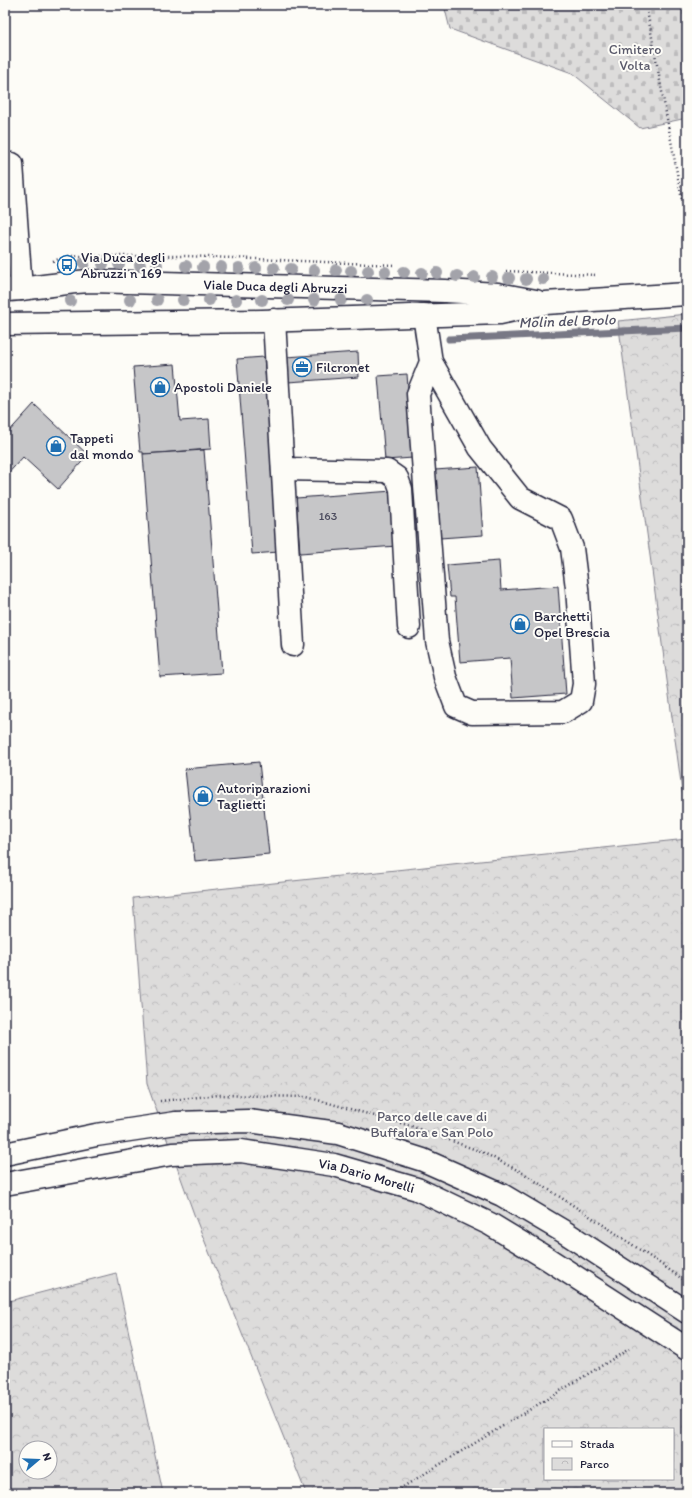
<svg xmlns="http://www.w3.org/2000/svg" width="692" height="1498" font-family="Itim,sans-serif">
  <defs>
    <pattern id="cemetery-stones" width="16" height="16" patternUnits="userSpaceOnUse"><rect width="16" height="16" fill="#dddcdb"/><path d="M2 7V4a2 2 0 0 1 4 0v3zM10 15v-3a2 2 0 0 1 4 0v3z" fill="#bdbcbd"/></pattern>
    <pattern id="park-crowns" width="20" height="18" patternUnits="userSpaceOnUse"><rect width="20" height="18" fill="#dddcdb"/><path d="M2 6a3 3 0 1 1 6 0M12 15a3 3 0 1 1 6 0" fill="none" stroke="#bdbcbd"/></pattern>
  </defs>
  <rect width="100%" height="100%" fill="#fdfcf7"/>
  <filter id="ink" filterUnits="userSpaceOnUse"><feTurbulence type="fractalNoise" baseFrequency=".025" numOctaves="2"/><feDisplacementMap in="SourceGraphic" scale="8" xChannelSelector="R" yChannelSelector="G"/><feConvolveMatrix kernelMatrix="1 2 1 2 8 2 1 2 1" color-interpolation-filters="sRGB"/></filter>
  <g filter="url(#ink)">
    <!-- cemetery -->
    <path fill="url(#cemetery-stones)" stroke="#807f8b" d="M444,5H687V118L640,128L572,73L450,29Z"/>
    <!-- park -->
    <g fill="url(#park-crowns)" stroke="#807f8b" fill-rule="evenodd">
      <path d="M687,314V827L618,321Z"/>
      <path d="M687,839V1493H306L195,1217L147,1084L133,898ZM545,1429H673V1479H545Z"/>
      <path d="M116,1273L163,1493H5V1302ZM26,1448H50V1472H26Z"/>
    </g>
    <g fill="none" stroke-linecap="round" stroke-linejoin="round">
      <!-- stream -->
      <path stroke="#787885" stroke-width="7" d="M449,339L687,328"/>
    </g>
    <!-- building -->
    <g fill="#c6c6c8" stroke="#22223b">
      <path d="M358,352L359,377L288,382L286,357Z"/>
      <path d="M264,357L279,552L252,554L237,359Z"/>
      <path d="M175,364L180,421L209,419L211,449L143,454V452H140L133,367Z"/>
      <path d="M407,374L413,458L385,460L378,376Z"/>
      <path d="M34,404L88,455L58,489L23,457L5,477V436Z"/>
      <path d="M204,450L222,673L160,677L143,454Z"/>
      <path d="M478,467L483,535L440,538L435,470Z"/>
      <path d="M393,491L397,546L300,553L296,498Z"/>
      <path d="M499,561L501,590L558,586L566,694L513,698L510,658L460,662L455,597H450L447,565Z"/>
      <path d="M259,762L269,854L195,861L185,769Z"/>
    </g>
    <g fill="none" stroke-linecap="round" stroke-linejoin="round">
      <!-- minor casing -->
      <g stroke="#22223b" stroke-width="25">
        <g id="minor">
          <path d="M12,164L21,289"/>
          <path d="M424,315L431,362L480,448L520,498L561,519L572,548L577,588L584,684L581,701L563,712L472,713L456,706L445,677L437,641L418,394L431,362"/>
          <path d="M274,320L293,645"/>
          <path d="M283,469L387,471L397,478L401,489L409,627"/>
          <path d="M5,1154L96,1135L176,1123L248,1121L338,1133L423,1160L502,1195L566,1233L687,1312"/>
          <path id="s1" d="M5,1184L172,1154L241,1151L334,1165L417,1189L490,1224L548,1259L687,1349"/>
        </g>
      </g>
      <!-- major casing -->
      <g stroke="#22223b" stroke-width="25">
        <g id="major">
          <path id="s2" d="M5,290C34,289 62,282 91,281L445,291L498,294L536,301"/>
          <path d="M5,324L262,321L500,313L545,303L687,294"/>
        </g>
      </g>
      <!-- path -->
      <g stroke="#22223b" stroke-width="2.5" stroke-dasharray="1 3" stroke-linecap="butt">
        <path d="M646,5L687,227"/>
        <path d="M53,261L68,256H186L395,265"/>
        <path d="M506,271L597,275"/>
        <path d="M160,1101L219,1095L307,1097L411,1126L482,1152L523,1173L608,1228L687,1282"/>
        <path d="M393,1493L629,1349"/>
      </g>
      <!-- minor -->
      <use href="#minor" stroke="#fdfcf7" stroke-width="22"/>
      <!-- major -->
      <use href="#major" stroke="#fdfcf7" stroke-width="22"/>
    </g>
    <!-- trees -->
    <g fill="#a3a3aa">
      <circle cx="84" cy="263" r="6"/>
      <circle cx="103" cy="264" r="6"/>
      <circle cx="119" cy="264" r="6"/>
      <circle cx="140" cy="265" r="6"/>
      <circle cx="157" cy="265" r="6"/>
      <circle cx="186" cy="266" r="6"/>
      <circle cx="203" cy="267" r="6"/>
      <circle cx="221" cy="267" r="6"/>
      <circle cx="239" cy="268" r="6"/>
      <circle cx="256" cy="268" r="6"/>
      <circle cx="274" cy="268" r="6"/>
      <circle cx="291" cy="269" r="6"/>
      <circle cx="314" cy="270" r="6"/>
      <circle cx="336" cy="270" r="6"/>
      <circle cx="351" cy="271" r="6"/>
      <circle cx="368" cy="271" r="6"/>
      <circle cx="385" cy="272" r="6"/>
      <circle cx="404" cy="272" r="6"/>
      <circle cx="422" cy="273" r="6"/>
      <circle cx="437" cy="273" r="6"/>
      <circle cx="457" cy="276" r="6"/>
      <circle cx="474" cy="277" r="6"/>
      <circle cx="492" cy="277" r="6"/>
      <circle cx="509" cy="278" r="6"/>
      <circle cx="526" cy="279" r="6"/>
      <circle cx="543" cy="279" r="6"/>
      <circle cx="130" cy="300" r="6"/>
      <circle cx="157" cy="300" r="6"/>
      <circle cx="183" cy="300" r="6"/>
      <circle cx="209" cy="300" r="6"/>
      <circle cx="236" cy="300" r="6"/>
      <circle cx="262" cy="300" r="6"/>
      <circle cx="288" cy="300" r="6"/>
      <circle cx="314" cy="300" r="6"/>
      <circle cx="341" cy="300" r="6"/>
      <circle cx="367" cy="300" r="6"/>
      <circle cx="70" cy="301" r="6"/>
    </g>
  </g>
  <!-- icons -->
  <defs>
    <g id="bus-ring" transform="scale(1)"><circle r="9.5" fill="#fdfcf7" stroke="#1f6fb2" stroke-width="1.5"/><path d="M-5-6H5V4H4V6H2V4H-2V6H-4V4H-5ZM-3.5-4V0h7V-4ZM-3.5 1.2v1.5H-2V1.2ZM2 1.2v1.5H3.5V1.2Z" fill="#1f6fb2"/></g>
    <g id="office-ring" transform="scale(1)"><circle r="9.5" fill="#fdfcf7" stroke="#1f6fb2" stroke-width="1.5"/><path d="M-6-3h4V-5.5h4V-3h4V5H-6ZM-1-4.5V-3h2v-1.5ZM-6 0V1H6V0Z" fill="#1f6fb2"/></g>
    <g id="shop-ring" transform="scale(1)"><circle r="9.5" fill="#fdfcf7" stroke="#1f6fb2" stroke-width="1.5"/><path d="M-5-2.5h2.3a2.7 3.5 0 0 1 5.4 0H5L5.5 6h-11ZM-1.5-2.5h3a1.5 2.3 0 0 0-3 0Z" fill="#1f6fb2"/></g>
  </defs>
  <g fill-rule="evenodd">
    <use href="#bus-ring" x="67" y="265"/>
    <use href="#office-ring" x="302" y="367"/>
    <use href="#shop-ring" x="160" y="387"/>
    <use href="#shop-ring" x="56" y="446"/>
    <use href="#shop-ring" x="520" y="624"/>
    <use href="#shop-ring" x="203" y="796"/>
  </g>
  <g text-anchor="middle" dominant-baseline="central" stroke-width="4" stroke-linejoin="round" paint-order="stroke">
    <!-- number labels -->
    <g font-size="12" fill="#4b4b5e">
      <text x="328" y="516">163</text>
    </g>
    <!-- park labels -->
    <g font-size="14" fill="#5a5a6b" stroke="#fdfcf7">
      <text x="635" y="49">Cimitero<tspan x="635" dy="16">Volta</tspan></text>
      <text x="432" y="1116">Parco delle cave di<tspan x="432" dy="16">Buffalora e San Polo</tspan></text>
    </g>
    <!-- poi labels -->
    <g font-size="14" fill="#22223b" stroke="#fdfcf7" text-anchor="start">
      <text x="81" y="257">Via Duca degli<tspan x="81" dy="16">Abruzzi n 169</tspan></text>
      <text x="316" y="367">Filcronet</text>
      <text x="174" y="387">Apostoli Daniele</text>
      <text x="70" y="438">Tappeti<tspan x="70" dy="16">dal mondo</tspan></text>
      <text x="534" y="616">Barchetti<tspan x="534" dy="16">Opel Brescia</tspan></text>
      <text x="217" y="788">Autoriparazioni<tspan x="217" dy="16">Taglietti</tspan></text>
    </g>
    <!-- street labels -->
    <g font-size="14" fill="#22223b" stroke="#fdfcf7">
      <text stroke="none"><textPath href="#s2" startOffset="271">Viale Duca degli Abruzzi</textPath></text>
      <text stroke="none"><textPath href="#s1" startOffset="367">Via Dario Morelli</textPath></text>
    </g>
    <!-- water labels -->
    <g font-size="15" font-style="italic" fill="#545466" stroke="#fdfcf7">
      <text transform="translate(567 321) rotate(-2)">Molin del Brolo</text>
    </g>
  </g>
  <!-- margin -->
  <rect width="692" height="1498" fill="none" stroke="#fdfcf7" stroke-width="20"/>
  <rect x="10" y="10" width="672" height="1478" fill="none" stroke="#22223b" stroke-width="1.5" filter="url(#ink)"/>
  <!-- legend -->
  <rect x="544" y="1428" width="130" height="52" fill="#fdfcf7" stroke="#a5a5ac"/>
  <rect x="552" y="1441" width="20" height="6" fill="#fdfcf7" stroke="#a5a5ac"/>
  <text x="580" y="1448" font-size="12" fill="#22223b">Strada</text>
  <rect x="552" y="1458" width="20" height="12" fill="url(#park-crowns)" stroke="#a5a5ac"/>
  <text x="580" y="1468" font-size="12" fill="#22223b">Parco</text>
  <!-- north arrow -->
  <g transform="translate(38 1460) rotate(71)"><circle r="19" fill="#fdfcf7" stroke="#a5a5ac"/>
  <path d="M0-3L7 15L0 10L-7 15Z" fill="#1f6fb2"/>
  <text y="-6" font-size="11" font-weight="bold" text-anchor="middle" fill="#22223b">N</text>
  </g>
</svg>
